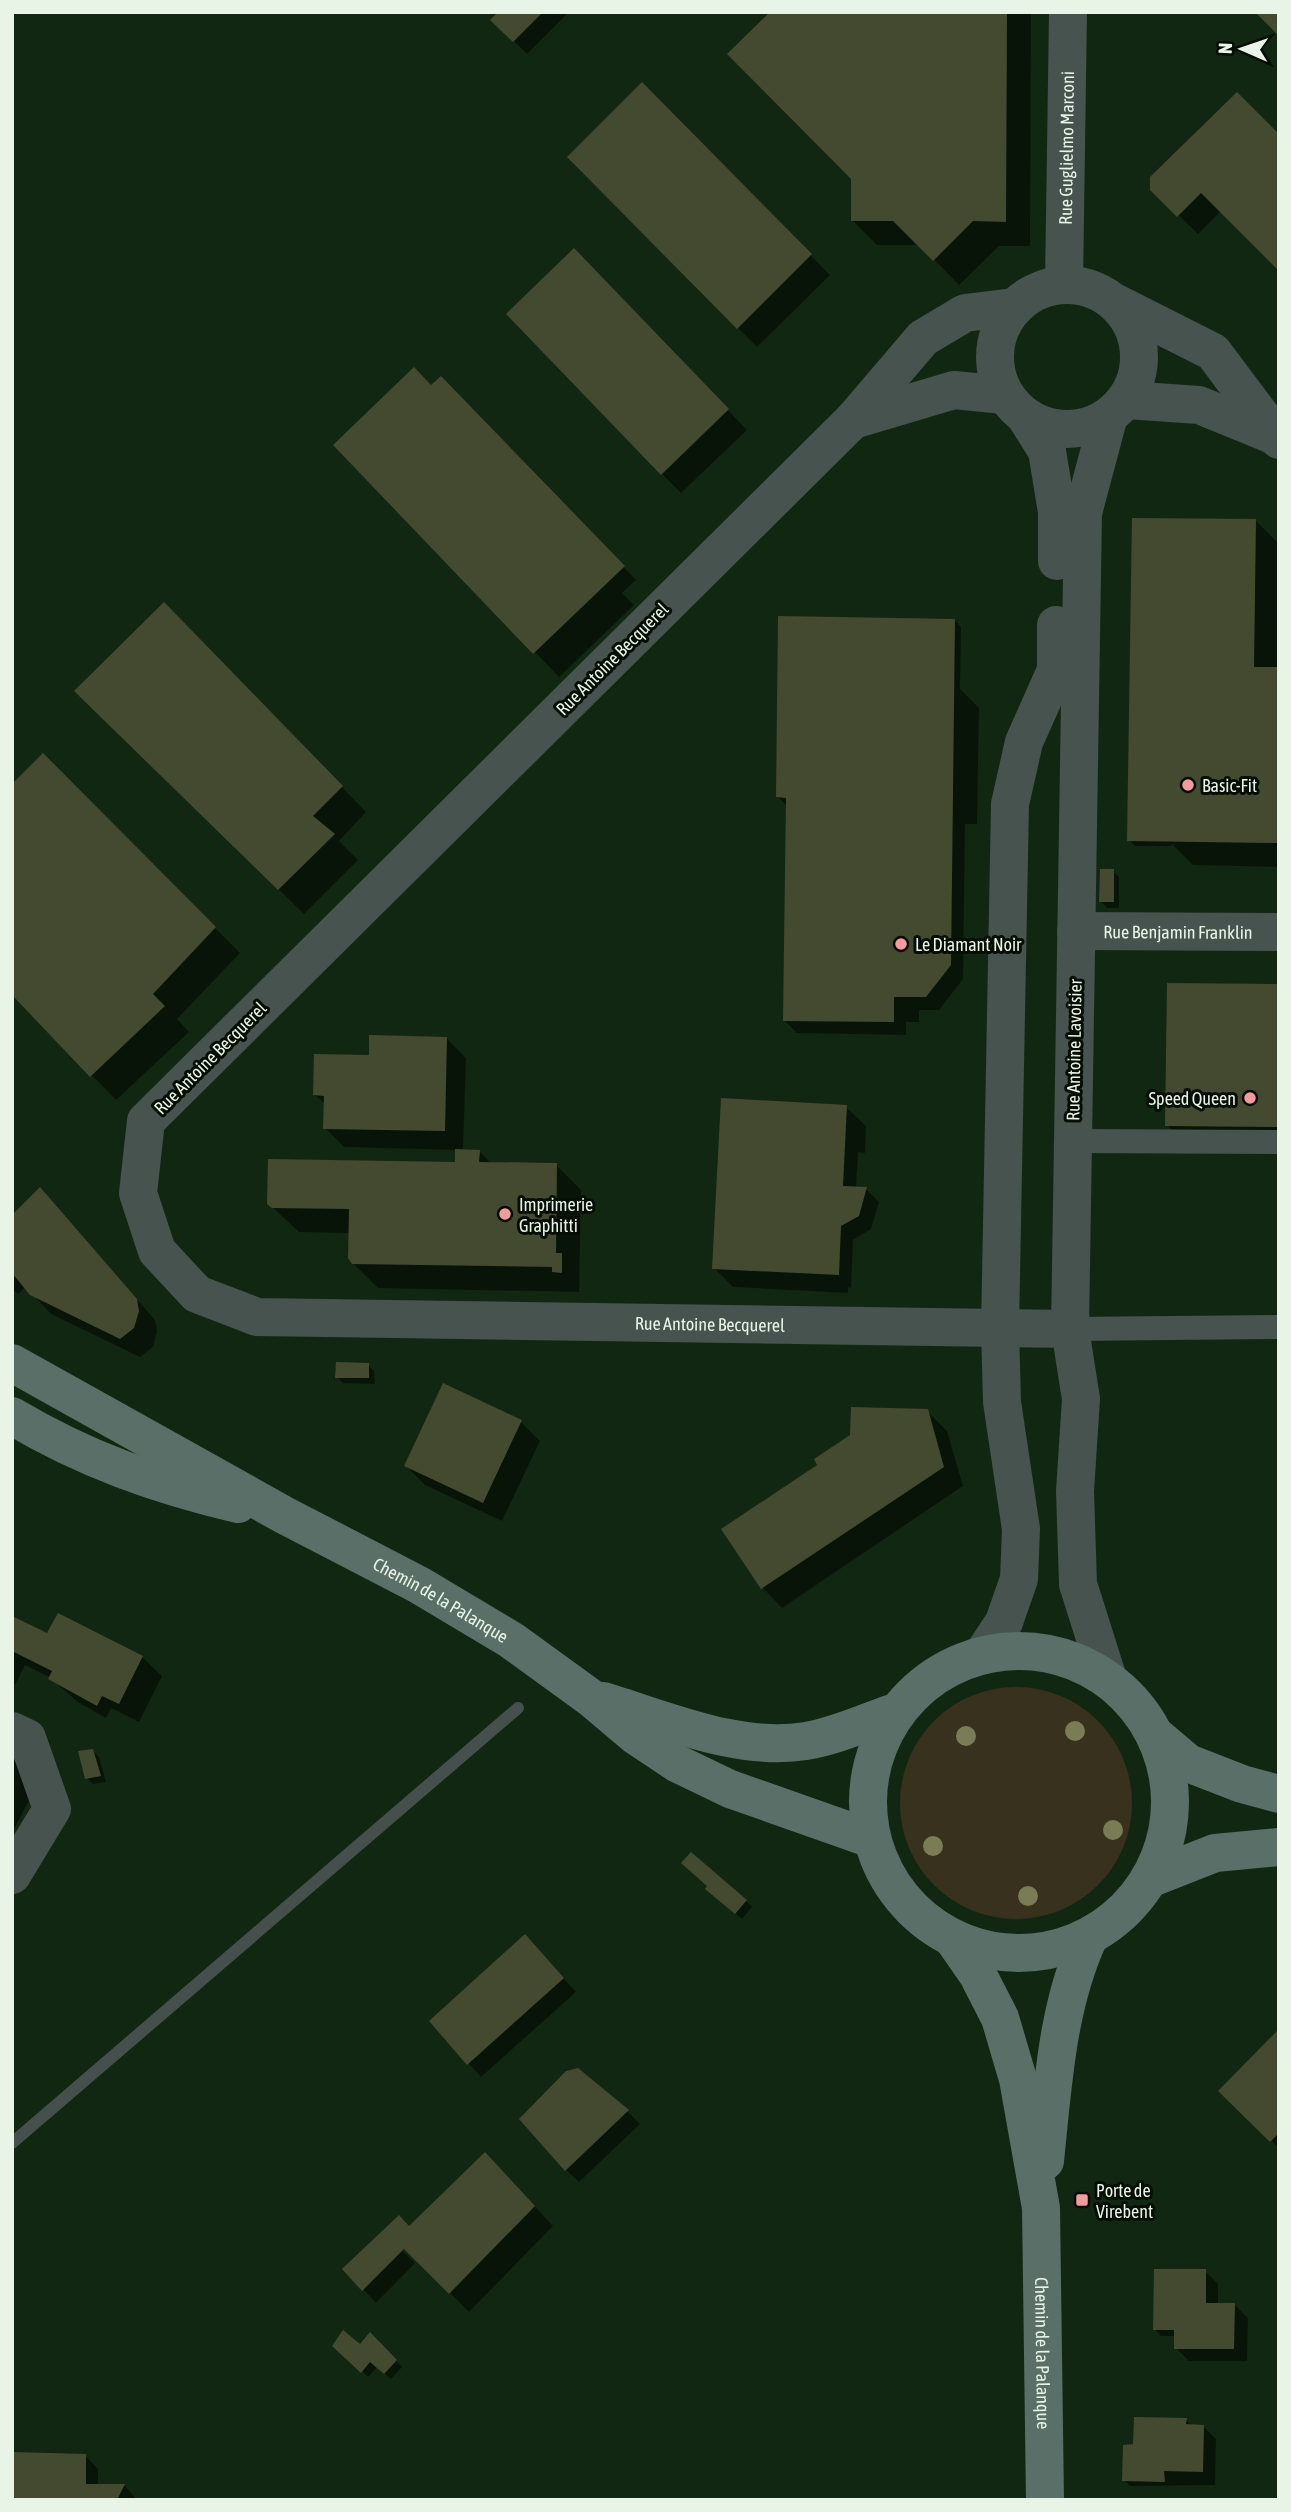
<svg xmlns="http://www.w3.org/2000/svg" width="1291" height="2512" font-family="'Asap Condensed',sans-serif">
  <rect width="100%" height="100%" fill="#122712"/>
  <!-- green -->
  <circle fill="#37311d" cx="1016" cy="1803" r="116"/>
  <!-- shadow -->
  <g fill="#0007">
    <path d="M500,12H569L527,54L493,20Z"/>
    <path d="M772,12H1031L1030,246H999L959,285L920,245H877L852,220V178Z"/>
    <path d="M642,85L830,275L757,347L569,157Z"/>
    <path d="M1237,95L1221,211L1198,234L1152,189Z"/>
    <path d="M593,270L747,430L681,493L662,474Z"/>
    <path d="M432,387L576,517L636,580L622,593L634,605L559,677L336,445Z"/>
    <path d="M1256,521L1279,544V867L1193,865L1172,844V846H1135L1129,840Z"/>
    <path d="M955,620L961,627L960,689L979,708L977,824H965L963,979L939,1010H919V1022H906V1035L797,1033L784,1020L787,806L778,797Z"/>
    <path d="M188,629L366,812L339,841L358,860L304,914L101,716Z"/>
    <path d="M43,756L240,953L177,1019L189,1032L116,1100L12,993Z"/>
    <path d="M1113,871L1119,877V908H1107L1101,902Z"/>
    <path d="M1279,986V1140L1180,1138L1167,1125Z"/>
    <path d="M447,1039L466,1058L463,1151H479L492,1164L556,1165L581,1190L579,1292L378,1288L353,1263L350,1233L299,1232L269,1204L456,1164L457,1150L344,1147L325,1128L326,1105L315,1095L370,1056Z"/>
    <path d="M846,1107L866,1126L865,1153L858,1152L856,1188L866,1189L879,1202L871,1229L853,1240L851,1288L848,1287V1293L733,1287L714,1268Z"/>
    <path d="M40,1189L155,1320L157,1331L153,1347L140,1357L51,1314L26,1287L18,1294L12,1289V1217Z"/>
    <path d="M368,1365L374,1371L375,1384L343,1383L337,1377Z"/>
    <path d="M927,1411L947,1431L963,1486L782,1608L763,1588L724,1530Z"/>
    <path d="M521,1422L540,1441L502,1521L425,1485L406,1466Z"/>
    <path d="M12,1618L48,1635L142,1657L162,1676L139,1722L111,1708L106,1718L78,1702L49,1677L25,1665L15,1685L12,1684Z"/>
    <path d="M93,1751L99,1757L106,1782L93,1784L87,1778Z"/>
    <path d="M12,1758L39,1781L12,1833Z"/>
    <path d="M710,1886L746,1901L752,1907L742,1919L713,1895Z"/>
    <path d="M538,1950L576,1992L481,2077L431,2021Z"/>
    <path d="M1279,2032V2148L1220,2091Z"/>
    <path d="M627,2111L640,2124L579,2182L566,2170Z"/>
    <path d="M504,2173L553,2226L469,2312L405,2248L403,2251L415,2263L376,2303L345,2269Z"/>
    <path d="M1205,2271L1218,2284V2305H1235L1248,2318L1247,2361H1189L1176,2348V2336H1161L1155,2329Z"/>
    <path d="M334,2345L360,2347L396,2361L402,2367L391,2379L377,2367L368,2377Z"/>
    <path d="M1186,2420L1192,2426H1203L1216,2439L1215,2485L1130,2486L1124,2480Z"/>
    <path d="M85,2455L98,2469V2486H125L137,2500H12Z"/>
  </g>
  <g fill="none" stroke-linecap="round" stroke-linejoin="round">
    <!-- stream -->
    <path stroke="#45504c" stroke-width="12" d="M12,2143L518,1708"/>
  </g>
  <!-- building -->
  <g fill="#444a30">
    <path d="M498,12H543L513,42L490,20Z"/>
    <path d="M770,12H1007L1006,222L973,221L933,261L893,221H851V179L727,54Z"/>
    <path d="M1255,12H1279V36Z"/>
    <path d="M642,82L812,254L737,329L567,157Z"/>
    <path d="M1237,92L1279,134V271L1201,193L1177,217L1150,190V177Z"/>
    <path d="M574,248L729,409L661,475L506,314Z"/>
    <path d="M414,367L431,385L441,376L625,566L533,654L333,445Z"/>
    <path d="M1132,518L1256,519L1254,667H1279V843L1127,841Z"/>
    <path d="M164,602L343,786L313,816L335,834L278,890L74,691Z"/>
    <path d="M778,616L955,619L951,965L926,997H894V1022L783,1021L786,798L776,797Z"/>
    <path d="M43,753L216,927L153,994L165,1006L90,1077L12,995V784Z"/>
    <path d="M1100,869H1114V902H1099Z"/>
    <path d="M1167,983L1279,984V1127L1165,1126Z"/>
    <path d="M369,1035L447,1037L445,1131L323,1129L324,1096L313,1095L314,1054L369,1055Z"/>
    <path d="M721,1098L847,1105L843,1186L867,1187L859,1216L841,1226L839,1275L712,1269Z"/>
    <path d="M455,1149L480,1150L479,1162L557,1163L556,1253H562V1273L552,1272V1267L352,1264L348,1258L349,1209L272,1208L267,1204L268,1159L455,1162Z"/>
    <path d="M40,1187L137,1299L139,1311L134,1328L120,1339L30,1295L12,1273V1215Z"/>
    <path d="M336,1362L369,1363V1378H335Z"/>
    <path d="M443,1383L522,1420L483,1503L404,1466Z"/>
    <path d="M851,1407L928,1409L944,1467L761,1589L721,1529L817,1465L814,1459L850,1435Z"/>
    <path d="M58,1613L143,1656L119,1704L102,1696L97,1706L48,1679L52,1671L12,1651V1616L47,1633Z"/>
    <path d="M93,1749L101,1776L85,1779L78,1751Z"/>
    <path d="M691,1852L747,1900L735,1914L705,1889L707,1886L681,1863Z"/>
    <path d="M525,1934L564,1978L467,2065L429,2021Z"/>
    <path d="M1279,2029V2133L1270,2142L1218,2091Z"/>
    <path d="M578,2068L629,2110L565,2171L519,2119L566,2071Z"/>
    <path d="M485,2152L535,2206L449,2294L404,2249L362,2291L342,2269L399,2215L409,2226Z"/>
    <path d="M1154,2269H1206V2303H1235L1234,2349H1174V2330H1153Z"/>
    <path d="M343,2330L360,2344L370,2332L397,2360L384,2374L370,2362L361,2373L332,2346Z"/>
    <path d="M1134,2417L1187,2418L1186,2424L1204,2425L1203,2472L1164,2471L1165,2482L1122,2481L1123,2445L1133,2444Z"/>
    <path d="M12,2452L86,2454V2484H125L117,2500H12Z"/>
  </g>
  <g fill="none" stroke-linecap="round" stroke-linejoin="round">
    <!-- lane -->
    <g stroke="#46534e" stroke-width="24">
      <path d="M1072,1141L1279,1142"/>
      <path d="M1070,1329L1279,1327"/>
    </g>
    <!-- street -->
    <g stroke="#46534e" stroke-width="38">
      <path id="s1" d="M1064,284L1068,12"/>
      <circle cx="1067" cy="357" r="72"/>
      <path d="M1116,303L1213,352L1279,440"/>
      <path id="s2" d="M1014,307L965,313L923,338L853,420L146,1121L138,1193L157,1251L197,1294L257,1317L1070,1329"/>
      <path d="M1127,400L1199,405L1275,436"/>
      <path d="M1027,419L1047,451L1057,512V561"/>
      <path d="M1108,419L1083,513L1070,1329L1081,1399L1075,1491L1078,1584L1108,1679"/>
      <path d="M853,420L954,390L1004,395"/>
      <path id="s3" d="M1076,931L1279,932"/>
      <path d="M983,1654L1004,1622L1019,1579L1021,1529L1002,1402L1000,1329L1010,804L1024,742L1056,670V625"/>
      <path d="M12,1731L27,1738L52,1809L12,1875"/>
    </g>
    <!-- secondary -->
    <g stroke="#5a6f67" stroke-width="38">
      <path id="s4" d="M12,1363L284,1515L419,1585L511,1640L591,1698L636,1736L678,1764L730,1789L872,1839"/>
      <path d="M12,1416C84,1459 157,1485 238,1504"/>
      <circle cx="1019" cy="1802" r="151"/>
      <path d="M603,1701C667,1720 738,1752 806,1741C837,1736 868,1721 898,1711"/>
      <path d="M1155,1735L1188,1763L1242,1784L1279,1794"/>
      <path d="M1149,1879L1215,1853L1279,1847"/>
      <path id="s5" d="M953,1939L978,1975L1000,2018L1018,2079L1041,2208L1045,2500"/>
      <path d="M1045,2161C1053,2084 1057,2007 1089,1937"/>
    </g>
  </g>
  <!-- trees -->
  <g fill="#7a7c56">
    <circle cx="1075" cy="1731" r="10"/>
    <circle cx="966" cy="1736" r="10"/>
    <circle cx="1113" cy="1830" r="10"/>
    <circle cx="933" cy="1846" r="10"/>
    <circle cx="1028" cy="1896" r="10"/>
  </g>
  <!-- markers -->
  <g fill="#f59b9d" stroke="#050d05" stroke-width="2.5">
    <circle cx="1188" cy="785" r="7"/>
    <circle cx="901" cy="944" r="7"/>
    <circle cx="1250" cy="1098" r="7"/>
    <circle cx="505" cy="1214" r="7"/>
    <rect x="1075" y="2193" width="14" height="14" rx="3.5"/>
  </g>
  <g text-anchor="middle" dominant-baseline="central" stroke-width="6" stroke-linejoin="round" paint-order="stroke">
    <!-- street labels -->
    <g font-size="18" fill="#e7f4e6" stroke="#050d05">
      <text stroke="none"><textPath href="#s1" startOffset="136">Rue Guglielmo Marconi</textPath></text>
      <text transform="translate(612 659) rotate(-45)">Rue Antoine Becquerel</text>
      <text stroke="none"><textPath href="#s3" startOffset="102">Rue Benjamin Franklin</textPath></text>
      <text transform="translate(1074 1050) rotate(-89)">Rue Antoine Lavoisier</text>
      <text transform="translate(210 1058) rotate(-45)">Rue Antoine Becquerel</text>
      <text stroke="none"><textPath href="#s2" startOffset="1911">Rue Antoine Becquerel</textPath></text>
      <text stroke="none"><textPath href="#s4" startOffset="490">Chemin de la Palanque</textPath></text>
      <text stroke="none"><textPath href="#s5" startOffset="432">Chemin de la Palanque</textPath></text>
    </g>
    <!-- poi labels -->
    <g font-size="18" fill="#e7f4e6" stroke="#050d05" text-anchor="start">
      <text x="1202" y="785">Basic-Fit</text>
      <text x="915" y="944">Le Diamant Noir</text>
      <text x="1236" y="1098" text-anchor="end">Speed Queen</text>
      <text x="519" y="1204">Imprimerie<tspan x="519" dy="21">Graphitti</tspan></text>
      <text x="1096" y="2190">Porte de<tspan x="1096" dy="21">Virebent</tspan></text>
    </g>
  </g>
  <!-- border -->
  <rect width="1291" height="2512" fill="none" stroke="#e7f4e6" stroke-width="28"/>
  <!-- north arrow -->
  <g transform="translate(1242 49) rotate(272)" stroke="#050d05" stroke-width="5" paint-order="stroke">
  <path d="M0-5L12 26L0 18L-12 26Z" fill="#e7f4e6"/>
  <text y="-10" font-size="19" font-weight="bold" text-anchor="middle" fill="#e7f4e6">N</text>
  </g>
</svg>
